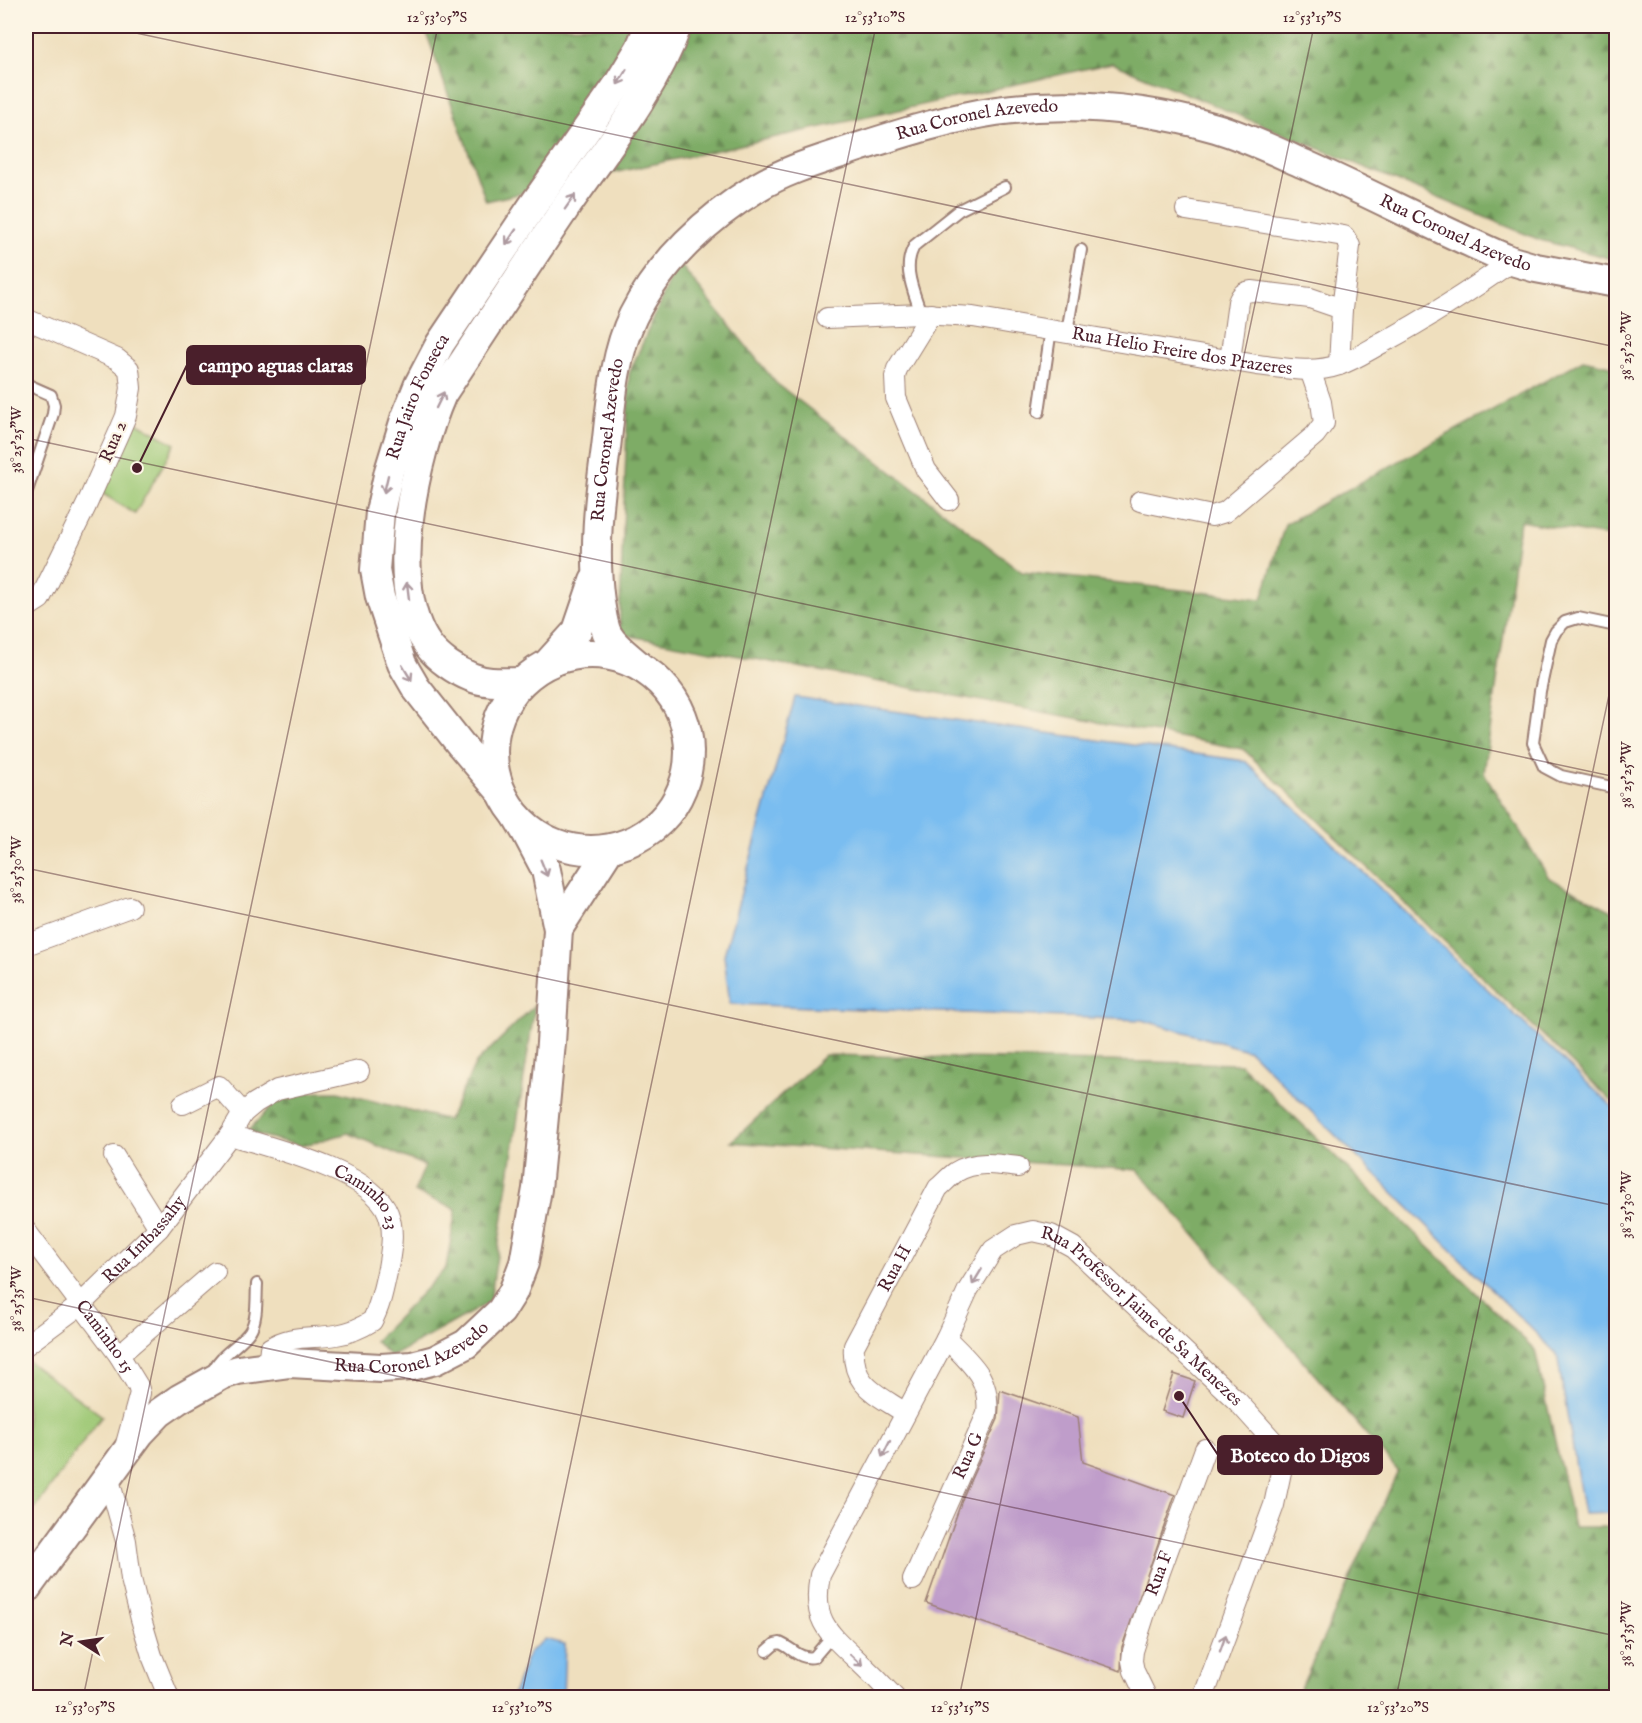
<svg xmlns="http://www.w3.org/2000/svg" width="1642" height="1723" font-family="'IM FELL English',serif">
  <defs>
    <pattern id="forest-firs" width="22" height="20" patternUnits="userSpaceOnUse" patternTransform="scale(1.5)"><rect width="22" height="20" fill="#7eac66"/><path d="M5 1l3.5 6h-7zM16 11l3.5 6h-7z" fill="#698b54"/></pattern>
  </defs>
  <rect width="100%" height="100%" fill="#fcf5e5"/>
  <filter id="ink" filterUnits="userSpaceOnUse"><feTurbulence type="fractalNoise" baseFrequency=".0167" numOctaves="2"/><feDisplacementMap in="SourceGraphic" scale="12" xChannelSelector="R" yChannelSelector="G"/><feConvolveMatrix kernelMatrix="1 2 1 2 8 2 1 2 1" color-interpolation-filters="sRGB"/></filter>
  <filter id="wash" filterUnits="userSpaceOnUse"><feTurbulence type="fractalNoise" baseFrequency=".008" numOctaves="4" result="noise"/><feDisplacementMap in="SourceGraphic" scale="24" xChannelSelector="R" yChannelSelector="G"/><feGaussianBlur stdDeviation="1.35" result="paint"/><feColorMatrix in="noise" values="0 0 0 0 0 0 0 0 0 0 0 0 0 0 0 0 0 1.4 0 .05"/><feComposite in="paint" operator="in"/></filter>
  <g filter="url(#wash)">
    <rect width="100%" height="100%" fill="#efdfbe"/>
    <!-- forest -->
    <g fill="url(#forest-firs)" stroke="#646648" stroke-width="1.5">
      <path d="M424,26H1616V260L1540,240L1112,63L486,201Z"/>
      <path d="M678,262L776,383L1022,572L1262,599L1285,524L1583,360L1616,367V532L1611,537L1520,521L1484,773L1549,878L1616,913V1105L1243,749L619,634L629,374Z"/>
      <path d="M535,1005L490,1302L391,1357L375,1341L446,1268L456,1209L414,1192L425,1166L348,1133L301,1146L247,1132L284,1093L338,1092L448,1120L476,1063Z"/>
      <path d="M825,1055L1240,1064L1535,1350L1574,1527H1616V1697H1297L1398,1471L1138,1170L731,1142Z"/>
    </g>
    <!-- green -->
    <g fill="#9dc875" stroke="#747450" stroke-width="1.5">
      <path d="M136,422L175,444L135,514L100,492Z"/>
      <path d="M26,1360L102,1416L26,1521Z"/>
    </g>
    <!-- water -->
    <g fill="#7abdf0" stroke="#626e8e" stroke-width="1.5">
      <path d="M795,697L1245,761L1616,1110V1513L1584,1514L1557,1354L1250,1051L1142,1020L730,1004L724,955Z"/>
      <path d="M545,1639L565,1644L563,1697H512L529,1652Z"/>
    </g>
    <g id="blocks">
      <!-- building -->
      <g fill="#bf9dca">
        <path d="M1174,1374L1195,1381L1183,1418L1162,1411Z"/>
        <path d="M1000,1390L1078,1417L1083,1462L1175,1495L1122,1647L1121,1671L926,1603L963,1497L998,1419Z"/>
      </g>
    </g>
  </g>
  <g filter="url(#ink)">
    <use href="#blocks" fill-opacity="0" stroke="#9c7f74" stroke-width="1.5"/>
    <g fill="none" stroke-linecap="round" stroke-linejoin="round">
      <!-- lane casing -->
      <g stroke="#9c7f74" stroke-width="14">
        <g id="lane">
          <path d="M921,314C914,291 901,267 915,245L959,210L1005,187"/>
          <path d="M1067,332L1081,250"/>
          <path d="M26,384L51,395L54,405L53,414L26,494"/>
          <path d="M1039,412L1051,329"/>
          <path d="M1616,626L1578,618L1565,622L1556,631L1551,640L1540,691L1533,743L1544,767L1561,776L1616,788"/>
          <path d="M212,1373C220,1353 239,1347 250,1331C258,1318 256,1298 257,1284"/>
          <path d="M767,1651L775,1644L780,1643C792,1648 800,1660 814,1657L831,1637"/>
        </g>
      </g>
      <!-- street casing -->
      <g stroke="#9c7f74" stroke-width="22">
        <g id="street">
          <path d="M1186,210L1344,236L1350,246L1342,309"/>
          <path d="M931,314L897,369L895,377L896,398L926,470L949,500"/>
          <path id="s1" d="M827,318L921,314L973,317L1257,365C1284,368 1313,374 1339,365C1354,360 1369,350 1384,342C1428,318 1470,291 1512,261"/>
          <path d="M26,319L117,359L129,369L131,388L126,416L120,430L86,506L40,599L26,608"/>
          <path d="M1230,360L1238,302C1241,294 1244,292 1252,291L1310,298L1342,309L1339,365"/>
          <path d="M1140,501L1212,516L1225,512L1315,435L1324,423L1321,402L1310,370"/>
          <path d="M26,945L130,907"/>
          <path d="M183,1104L219,1086L243,1113"/>
          <path id="s2" d="M230,1135C269,1147 373,1172 388,1213C395,1231 391,1250 388,1268C384,1285 381,1305 372,1321C361,1328 349,1333 336,1335C312,1339 291,1334 270,1348L268,1365"/>
          <path d="M114,1156L159,1228"/>
          <path id="s3" d="M26,1231L119,1355L138,1386L140,1393L126,1444"/>
          <path id="s4" d="M26,1345L80,1305L159,1228L230,1135L243,1113L255,1103L277,1090L359,1071"/>
          <path d="M119,1355L215,1272"/>
          <path id="s5" d="M905,1413C876,1393 851,1386 854,1346L938,1188C944,1183 950,1176 956,1172C975,1160 998,1164 1018,1167"/>
          <path d="M108,1476L126,1541L131,1579L141,1619L152,1656L169,1698"/>
          <path id="s6" d="M913,1580L987,1414C991,1377 970,1363 946,1338"/>
          <path id="s7" d="M895,1698C882,1684 869,1671 855,1658C825,1630 812,1618 820,1575L946,1338L968,1290L993,1250L1016,1235L1033,1231L1051,1235L1073,1247L1238,1402L1273,1441L1280,1453L1281,1472L1274,1505L1203,1698"/>
          <path id="s8" d="M1147,1698L1134,1671L1132,1661L1133,1651L1146,1610L1205,1449"/>
        </g>
      </g>
      <!-- secondary casing -->
      <g stroke="#9c7f74" stroke-width="32">
        <g id="secondary">
          <circle cx="591" cy="752" r="98"/>
          <path d="M549,662L577,631L594,581"/>
          <path id="s9" d="M637,664C627,655 615,647 608,635C603,626 602,613 600,602C593,551 599,499 606,448C611,405 614,355 633,316C660,262 707,218 758,187C789,168 825,159 859,147C903,133 949,118 996,111C1069,101 1145,108 1216,128C1246,137 1275,151 1304,164C1374,195 1441,231 1512,261L1536,268L1616,283"/>
          <path d="M521,682C504,682 487,684 471,677C456,671 438,659 428,645C385,586 415,456 442,394C484,331 525,267 568,204C607,148 654,91 677,26"/>
          <path id="s10" d="M501,792L461,745L416,688L402,664L380,597L375,570L380,512L389,471L405,419L419,384L440,344L532,207L617,86L640,48L649,26"/>
          <path d="M558,929L609,850"/>
          <path id="s11" d="M26,1589L140,1433L159,1413L179,1399L222,1375L238,1370L290,1363L381,1368L412,1366L435,1360L466,1344L501,1311L513,1292L524,1263L537,1189L551,1043L558,929L546,870L527,834L517,817"/>
        </g>
      </g>
      <!-- lane -->
      <use href="#lane" stroke="#fff" stroke-width="10"/>
      <!-- street -->
      <use href="#street" stroke="#fff" stroke-width="20"/>
      <!-- secondary -->
      <use href="#secondary" stroke="#fff" stroke-width="28"/>
    </g>
    <!-- one-way arrows -->
    <defs><path id="oneway-shaft" d="M-6 0H5M1.5-3L5.5 0L1.5 3" fill="none" stroke-width="1.6" stroke-linecap="round" stroke-linejoin="round" transform="scale(1.5)"/></defs>
    <g stroke="#ae9aa0">
      <use href="#oneway-shaft" transform="translate(622 77) rotate(121)"/>
      <use href="#oneway-shaft" transform="translate(570 202) rotate(-55)"/>
      <use href="#oneway-shaft" transform="translate(511 237) rotate(124)"/>
      <use href="#oneway-shaft" transform="translate(440 400) rotate(-64)"/>
      <use href="#oneway-shaft" transform="translate(386 484) rotate(103)"/>
      <use href="#oneway-shaft" transform="translate(408 591) rotate(-97)"/>
      <use href="#oneway-shaft" transform="translate(407 673) rotate(59)"/>
      <use href="#oneway-shaft" transform="translate(544 868) rotate(68)"/>
      <use href="#oneway-shaft" transform="translate(977 1277) rotate(121)"/>
      <use href="#oneway-shaft" transform="translate(886 1449) rotate(117)"/>
      <use href="#oneway-shaft" transform="translate(1223 1643) rotate(-70)"/>
      <use href="#oneway-shaft" transform="translate(856 1660) rotate(43)"/>
    </g>
  </g>
  <!-- ticks -->
  <path fill="none" stroke="#4a1f2b" stroke-width="1.5" stroke-opacity="0.45" d="M103,26L1616,347M26,438L1616,777M26,868L1616,1206M26,1297L1616,1636M83,1698L438,26M521,1698L876,26M959,1698L1314,26M1396,1698L1616,662"/>
  <g text-anchor="middle" dominant-baseline="central" stroke-width="4.5" stroke-linejoin="round" paint-order="stroke">
    <!-- street labels -->
    <g font-size="18" fill="#4a1f2b" stroke="#fcf5e5">
      <text stroke="none"><textPath href="#s9" startOffset="778">Rua Coronel Azevedo</textPath></text>
      <text stroke="none"><textPath href="#s9" startOffset="1282">Rua Coronel Azevedo</textPath></text>
      <text stroke="none"><textPath href="#s1" startOffset="358">Rua Helio Freire dos Prazeres</textPath></text>
      <text stroke="none"><textPath href="#s10" startOffset="440">Rua Jairo Fonseca</textPath></text>
      <text stroke="none"><textPath href="#s9" startOffset="238">Rua Coronel Azevedo</textPath></text>
      <text transform="translate(114 442) rotate(-67)">Rua 2</text>
      <text stroke="none"><textPath href="#s2" startOffset="154">Caminho 23</textPath></text>
      <text stroke="none"><textPath href="#s4" startOffset="159">Rua Imbassahy</textPath></text>
      <text stroke="none"><textPath href="#s5" startOffset="178">Rua H</textPath></text>
      <text stroke="none"><textPath href="#s7" startOffset="706">Rua Professor Jaime de Sa Menezes</textPath></text>
      <text stroke="none"><textPath href="#s3" startOffset="132">Caminho 15</textPath></text>
      <text stroke="none"><textPath href="#s11" startOffset="490">Rua Coronel Azevedo</textPath></text>
      <text stroke="none"><textPath href="#s6" startOffset="136">Rua G</textPath></text>
      <text stroke="none"><textPath href="#s8" startOffset="132">Rua F</textPath></text>
    </g>
  </g>
  <!-- callouts -->
  <path fill="none" stroke="#4a1f2b" stroke-width="2" d="M137 468L187 365M1179 1396L1218 1455"/>
  <g fill="#4a1f2b" stroke="#fcf5e5" stroke-width="2">
    <circle cx="137" cy="468" r="6"/>
    <circle cx="1179" cy="1396" r="6"/>
  </g>
  <g fill="#4a1f2b" stroke="#4a1f2b" stroke-width="2">
    <rect x="187" y="346" width="178" height="38" rx="6"/>
    <rect x="1218" y="1436" width="164" height="38" rx="6"/>
  </g>
  <g font-size="20" text-anchor="middle" font-weight="bold" fill="#fff">
    <text x="276" y="372">campo aguas claras</text>
    <text x="1300" y="1462">Boteco do Digos</text>
  </g>
  <!-- margin -->
  <rect width="1642" height="1723" fill="none" stroke="#fcf5e5" stroke-width="66"/>
  <!-- north arrow -->
  <g transform="translate(81 1642) rotate(282)" stroke="#fcf5e5" stroke-width="4.5" paint-order="stroke">
  <path d="M0-4.5L10 22L0 15L-10 22Z" fill="#4a1f2b"/>
  <text y="-9" font-size="16" font-weight="bold" text-anchor="middle" fill="#4a1f2b">N</text>
  </g>
  <rect x="33" y="33" width="1576" height="1657" fill="none" stroke="#4a1f2b" stroke-width="2"/>
  <g font-size="15" text-anchor="middle" fill="#4a1f2b">
    <text x="437" y="22">12°53'05"S</text>
    <text x="875" y="22">12°53'10"S</text>
    <text x="1312" y="22">12°53'15"S</text>
    <text transform="translate(1626 346) rotate(-90)" y="5">38°25'20"W</text>
    <text transform="translate(16 440) rotate(-90)" y="5">38°25'25"W</text>
    <text transform="translate(1626 775) rotate(-90)" y="5">38°25'25"W</text>
    <text transform="translate(16 870) rotate(-90)" y="5">38°25'30"W</text>
    <text transform="translate(1626 1205) rotate(-90)" y="5">38°25'30"W</text>
    <text transform="translate(16 1299) rotate(-90)" y="5">38°25'35"W</text>
    <text transform="translate(1626 1634) rotate(-90)" y="5">38°25'35"W</text>
    <text x="85" y="1712">12°53'05"S</text>
    <text x="522" y="1712">12°53'10"S</text>
    <text x="960" y="1712">12°53'15"S</text>
    <text x="1398" y="1712">12°53'20"S</text>
  </g>
</svg>
